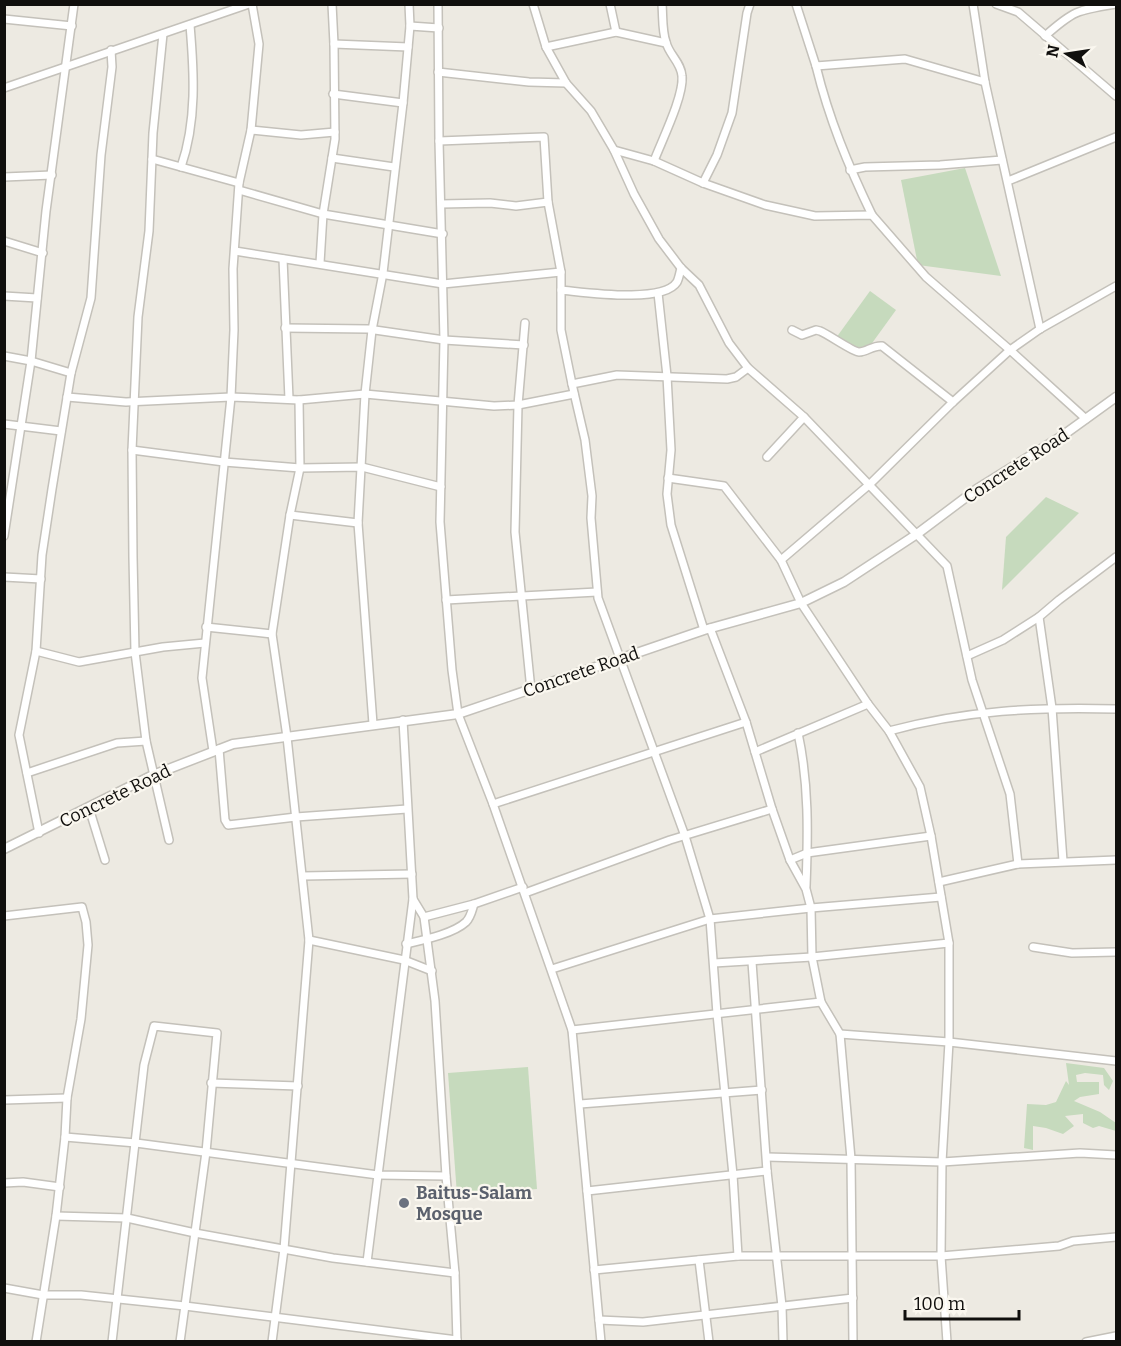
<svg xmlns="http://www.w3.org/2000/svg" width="1121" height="1346" font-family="Bitter,serif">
  <rect width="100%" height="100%" fill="#edeae2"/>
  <!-- green -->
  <g fill="#c6dabd">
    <path d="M965,168L1001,276L918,265L901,180Z"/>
    <path d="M870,291L896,310L862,357L836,338Z"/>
    <path d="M1046,497L1079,513L1002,590L1006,537Z"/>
    <path d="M1066,1063L1104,1068L1113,1081L1109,1090L1104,1085L1103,1075L1085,1073L1076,1075L1077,1082H1099V1094L1080,1097L1074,1101L1100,1112L1116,1123V1131L1099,1126L1093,1128L1083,1123V1114L1065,1116L1074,1126L1063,1134L1046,1128L1033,1126V1150L1024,1148L1027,1104L1046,1105L1056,1102L1066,1081L1069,1085Z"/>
    <path d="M528,1067L537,1189L457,1195L448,1073Z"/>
  </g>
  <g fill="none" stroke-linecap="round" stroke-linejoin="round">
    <!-- minor casing -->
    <g stroke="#c4c1ba" stroke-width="10">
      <g id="minor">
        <path d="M438,4L439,141L444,340L440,522L452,670L458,714L493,804L572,1030L601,1342"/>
        <path d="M533,4L546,47L566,83L591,111L614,150L634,194L659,239L681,268L699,285L729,343L748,368L804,417L947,566L972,680L1010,794L1018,864"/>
        <path d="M610,4L616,32"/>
        <path d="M796,4L816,66L905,59L985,82"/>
        <path d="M973,4L985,82L1040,329"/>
        <path d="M996,4L1018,12L1116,96"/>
        <path d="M4,19L72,26"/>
        <path d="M410,26L439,28"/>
        <path d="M163,34L153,133L149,231L138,317L132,450L133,557L135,652L146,741L169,840"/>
        <path d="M1045,36C1074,10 1078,10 1116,4"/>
        <path d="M334,44L408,47"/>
        <path d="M546,47L616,32L666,43"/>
        <path d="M816,66C829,119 848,165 872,215"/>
        <path d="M438,72L529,82L566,83"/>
        <path d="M4,88L249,4"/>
        <path d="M333,94L403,103"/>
        <path d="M251,130L301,135L335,132"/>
        <path d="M439,141L544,137L548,202L561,272V330L572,384L585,440L592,496L591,518L598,598L685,836L710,919L717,1014L733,1175L738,1256"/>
        <path d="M614,150L654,161L703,183L765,205L815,216L872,215L926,277L1010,350L1086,419"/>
        <path d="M332,158L394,167"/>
        <path d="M152,159L239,183"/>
        <path d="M654,161C662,140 684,96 682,76C681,62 669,55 666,42C662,31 663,17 662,4"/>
        <path d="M181,167C197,121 194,72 190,25"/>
        <path d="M850,170L865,167L940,165L1002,160"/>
        <path d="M4,177L52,175"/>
        <path d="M1008,181L1116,137"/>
        <path d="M703,183L717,155L732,113L747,13L750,4"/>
        <path d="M239,190L323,214L443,234"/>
        <path d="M441,204L490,203L516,206L548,202"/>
        <path d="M4,241L43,253"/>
        <path d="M235,251L443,284L561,272"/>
        <path d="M283,259L289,399"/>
        <path d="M320,263L323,214L335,139L334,44L332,4"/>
        <path d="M561,290C584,292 663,304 677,282C679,278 680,272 681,268"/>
        <path d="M658,293L667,376L671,450L667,494L671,525L704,630"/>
        <path d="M4,296L37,298"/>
        <path d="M525,323L518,405L515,532L531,690"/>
        <path d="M285,328L368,329L444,340L524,345"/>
        <path d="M792,330L802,335L816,330L820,331C828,334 853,352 859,352C867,352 873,345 882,346L953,402"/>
        <path d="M4,356L31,361L71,373"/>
        <path d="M572,384L617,375L727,379L736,377L748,368"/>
        <path d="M67,397L126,402L231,397L299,400L365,394L494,406L518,405L574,394"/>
        <path d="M4,424L61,431"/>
        <path d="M132,450L224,462L300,468L362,467L441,487"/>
        <path d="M767,457L804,417"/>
        <path d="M668,478L724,486L781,560L801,603L868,704L889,731L920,787L931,836L949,943V1042L942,1162L941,1256L947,1342"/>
        <path d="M290,515L358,523"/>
        <path d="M4,536L31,361L46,211L74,4"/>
        <path d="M781,560L870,484L953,402L1010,350L1040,329L1116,286"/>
        <path d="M4,577L41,579"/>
        <path d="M446,600L597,592"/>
        <path d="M206,627L272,634"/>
        <path d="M710,628L746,722L772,809L790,860L806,889L811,908L812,957L821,1002L840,1034L851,1159L853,1342"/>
        <path d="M36,651L79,662L163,647L205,643"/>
        <path d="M967,656L1003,640L1039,617"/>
        <path d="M403,720L413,899L424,917L435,1001L446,1176L455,1273L457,1342"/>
        <path d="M373,724L358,523L365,394L372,330L383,273L403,103L410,26L409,4"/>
        <path d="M889,731C966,710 1037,707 1116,709"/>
        <path d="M798,733C809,784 808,834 806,886"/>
        <path d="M219,749L225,820L228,825L296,817L407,809"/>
        <path d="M213,751L202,678L231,397L234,330L233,269L239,183L251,130L259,44L252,4"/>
        <path d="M755,752L868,704"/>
        <path d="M27,773L117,743L146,741"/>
        <path d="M493,804L746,722"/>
        <path d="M89,808L105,860"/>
        <path d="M39,833L19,735L36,651L42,555L52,489L71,373L91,298L101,155L112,67L111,50"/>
        <path d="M790,860L807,853L931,836"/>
        <path d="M1063,861L1052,708L1039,617L1059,600L1116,557"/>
        <path d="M303,876L412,874"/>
        <path d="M939,882L1018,864L1116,860"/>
        <path d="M525,893L670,840L772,809"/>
        <path d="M4,916L82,907L86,922L88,945L81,1019L67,1098L65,1137L56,1216L36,1342"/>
        <path d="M424,917L474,904L523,887"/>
        <path d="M309,940L404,960L432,971"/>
        <path d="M406,944C423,940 453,934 466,922C471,917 472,910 474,904"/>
        <path d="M1033,947L1072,953L1116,952"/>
        <path d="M752,962L767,1171L782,1306L783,1342"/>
        <path d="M714,963L812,957L949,943"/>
        <path d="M552,969L710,919L811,908L941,897"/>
        <path d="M572,1030L821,1002"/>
        <path d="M840,1034L949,1042L1116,1061"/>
        <path d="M211,1083L298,1086"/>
        <path d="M4,1100L67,1098"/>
        <path d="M580,1104L762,1090"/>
        <path d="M65,1137L136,1143L378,1175L446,1176"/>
        <path d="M767,1157L942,1162L1080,1153L1116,1155"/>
        <path d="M4,1183L23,1182L60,1187"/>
        <path d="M587,1191L767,1171"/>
        <path d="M56,1216L127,1218L195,1233L333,1258L455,1273"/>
        <path d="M699,1260L709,1342"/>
        <path d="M367,1262L413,899"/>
        <path d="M594,1270L738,1256H941L1059,1246L1073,1241L1116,1237"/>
        <path d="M4,1288L43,1295H81L185,1306L457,1340"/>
        <path d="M599,1320L643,1322L853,1298"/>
        <path d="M112,1342L144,1065L154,1026L217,1033L206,1152L180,1342"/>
        <path d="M272,1342L284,1249L309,940L287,737L272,634L290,515L300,468L299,400"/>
        <path d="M1086,1342L1116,1336"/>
      </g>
    </g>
    <!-- tertiary casing -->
    <g stroke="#c4c1ba" stroke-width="11">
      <path id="tertiary" d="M4,849L153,775L233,744L458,714L704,630L801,603L844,582L917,534L977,489L1062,436L1116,397"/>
    </g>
    <!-- minor -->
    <use href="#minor" stroke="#fff" stroke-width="7"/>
    <!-- tertiary -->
    <use href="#tertiary" stroke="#fff" stroke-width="8"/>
  </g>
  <!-- markers -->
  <circle fill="#6b7280" stroke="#faf7ef" stroke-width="2" cx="404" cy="1203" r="6"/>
  <g text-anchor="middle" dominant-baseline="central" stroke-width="4.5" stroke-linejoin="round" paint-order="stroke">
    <!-- street labels -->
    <g font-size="18" fill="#100f0d" stroke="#faf7ef">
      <text transform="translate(1016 466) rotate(-33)">Concrete Road</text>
      <text transform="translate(581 672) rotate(-19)">Concrete Road</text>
      <text transform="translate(115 796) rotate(-26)">Concrete Road</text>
    </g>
    <!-- worship labels -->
    <g font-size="18" font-weight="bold" fill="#5b616d" stroke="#faf7ef" text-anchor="start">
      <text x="416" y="1193">Baitus-Salam<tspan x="416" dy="21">Mosque</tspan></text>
    </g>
  </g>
  <!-- border -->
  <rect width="1121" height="1346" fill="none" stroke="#100f0d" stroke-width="12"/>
  <!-- north arrow -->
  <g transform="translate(1067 54) rotate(282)" stroke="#faf7ef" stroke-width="4.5" paint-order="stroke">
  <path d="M0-4.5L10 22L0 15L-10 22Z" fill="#100f0d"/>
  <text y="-9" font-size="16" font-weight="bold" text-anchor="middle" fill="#100f0d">N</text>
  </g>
  <!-- scale -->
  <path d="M905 1310v9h114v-9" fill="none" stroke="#100f0d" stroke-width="3"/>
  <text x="914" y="1310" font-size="18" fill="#100f0d" stroke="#faf7ef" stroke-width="4.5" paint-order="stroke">100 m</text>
</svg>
